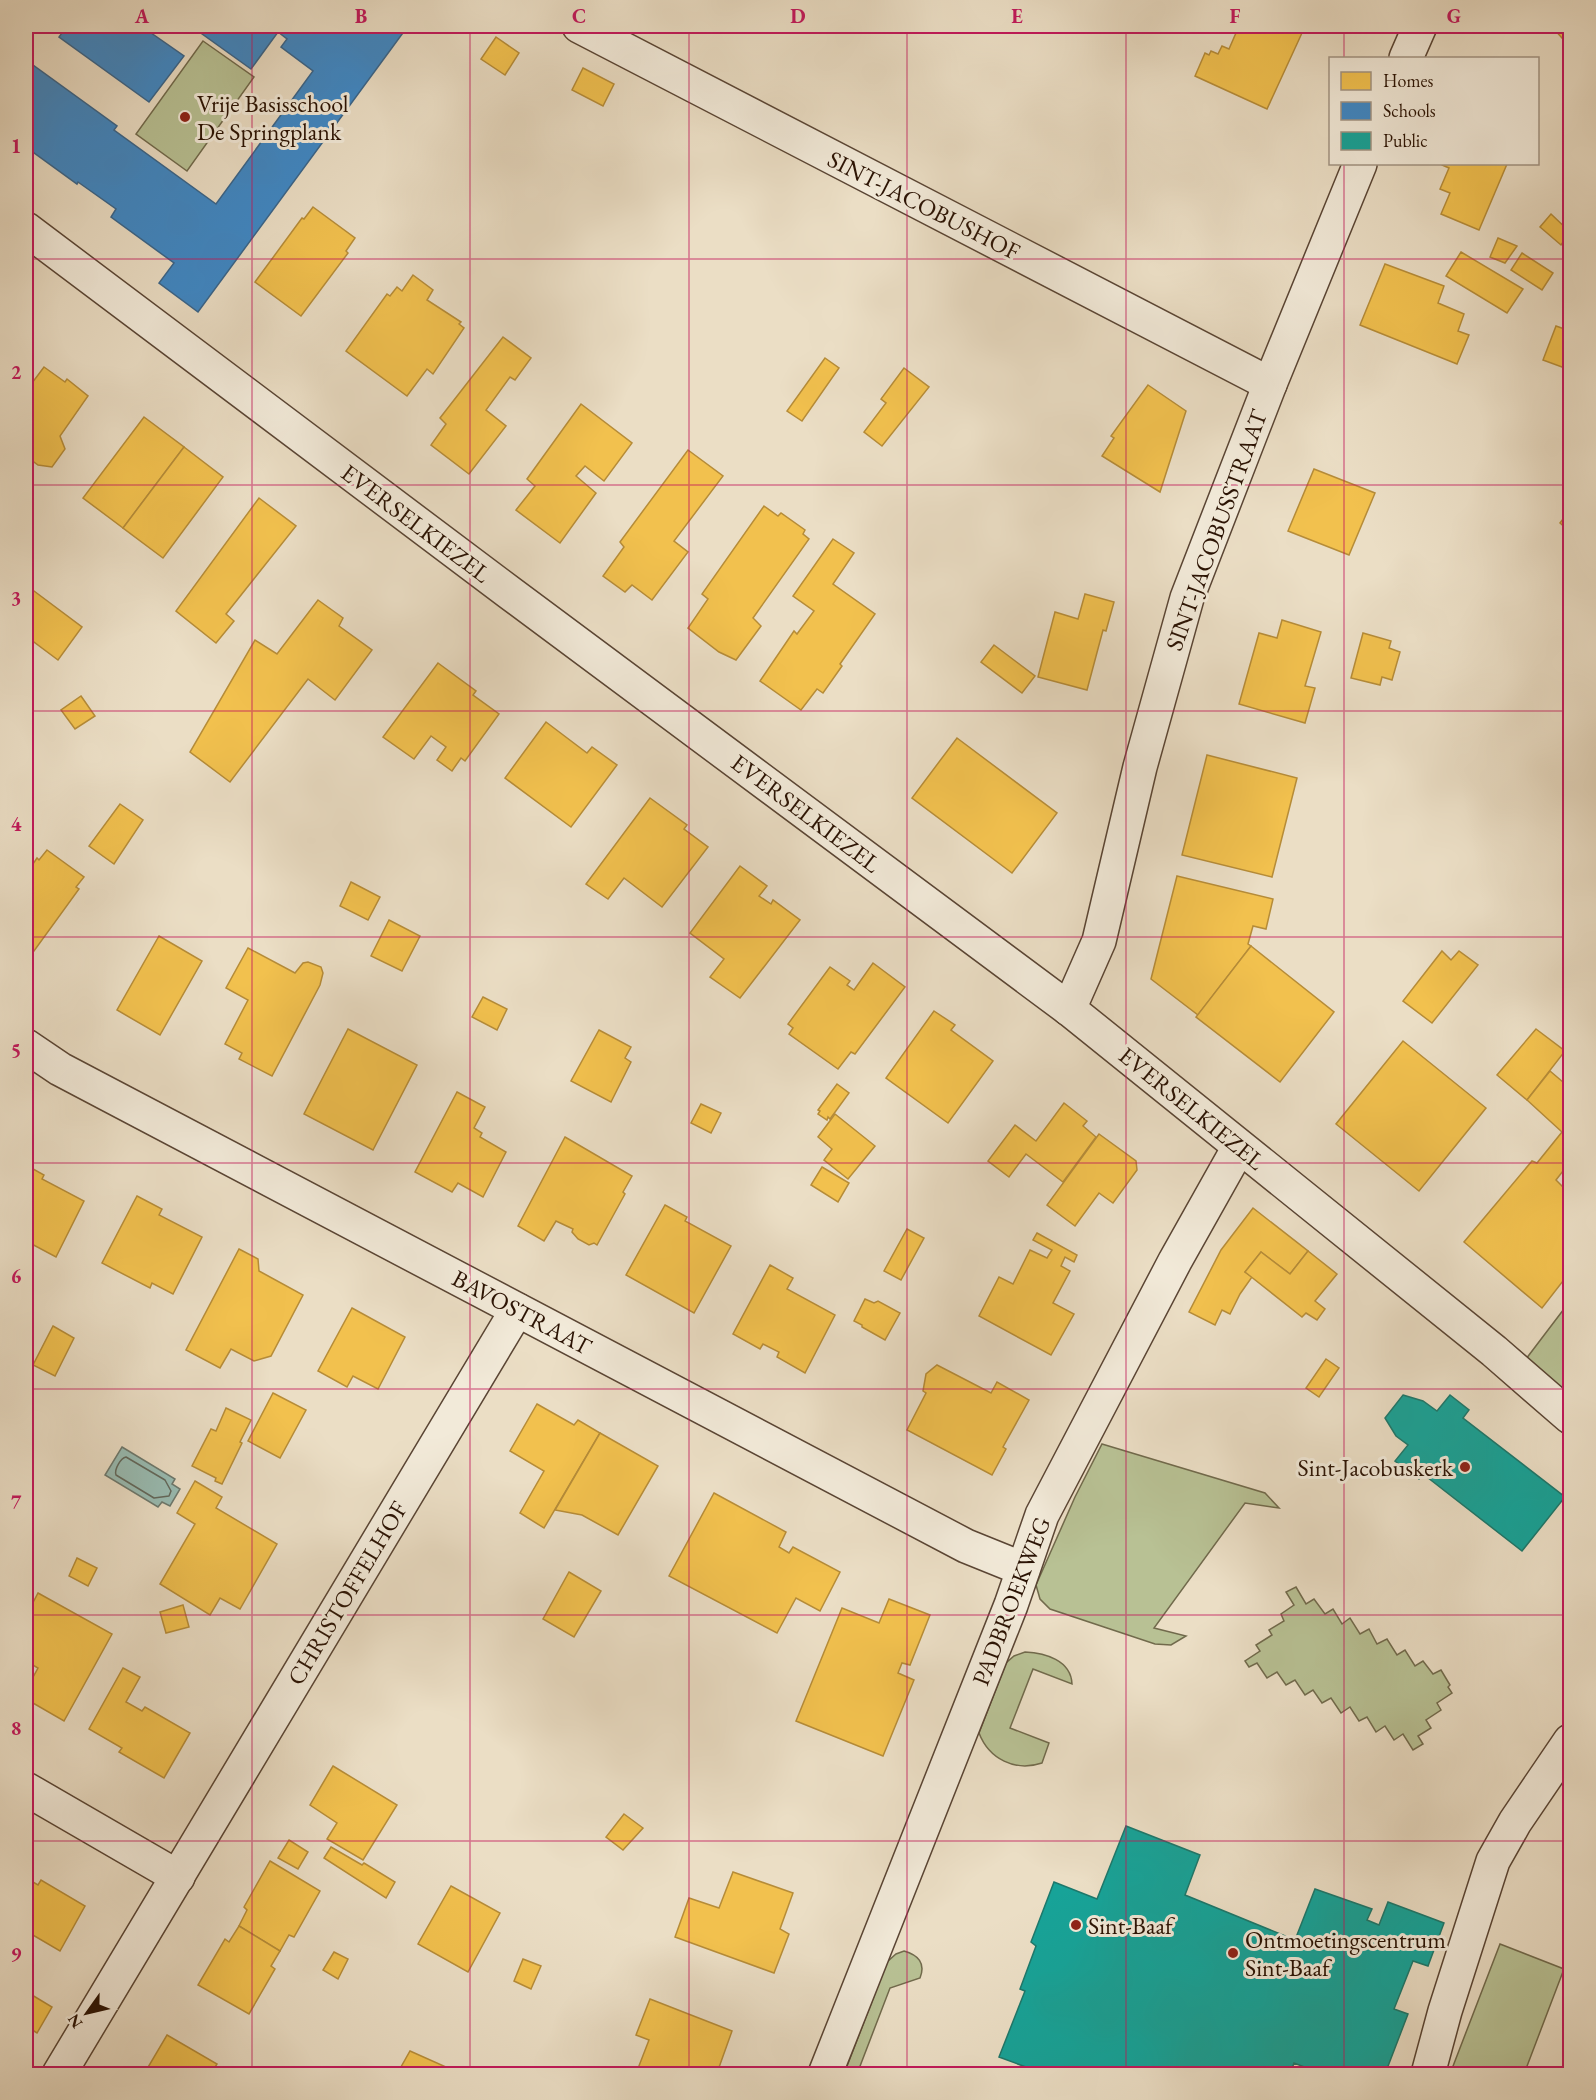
<svg xmlns="http://www.w3.org/2000/svg" width="1596" height="2100" font-family="'EB Garamond',serif">
  <rect width="100%" height="100%" fill="#ebdec5"/>
  <filter id="stains"><feTurbulence type="fractalNoise" baseFrequency=".00333" numOctaves="4"/><feColorMatrix values="0 0 0 0 .2 0 0 0 0 .09 0 0 0 0 .02 0 0 0 .5 -.17"/></filter>
  <radialGradient id="worn" r=".72"><stop offset=".6" stop-color="#630" stop-opacity="0"/><stop offset="1" stop-color="#630" stop-opacity=".3"/></radialGradient>
  <!-- green -->
  <g fill="#b8c194" stroke="#716a4c" stroke-width="1.5">
    <path d="M203,41L254,77L187,171L136,134Z"/>
    <path d="M1570,1301V1396L1526,1359Z"/>
    <path d="M1102,1444L1265,1493L1279,1508L1245,1503L1154,1628L1186,1636L1171,1645L1155,1644L1050,1609L1040,1599L1036,1585L1075,1497Z"/>
    <path d="M1296,1587L1306,1604L1314,1599L1325,1614L1333,1609L1342,1624L1350,1618L1360,1634L1369,1629L1377,1644L1387,1639L1397,1655L1405,1650L1415,1666L1423,1661L1433,1674L1441,1670L1450,1685L1448,1687L1452,1693L1437,1703L1441,1710L1426,1720L1431,1728L1418,1736L1423,1744L1413,1750L1403,1734L1394,1740L1385,1726L1376,1732L1367,1717L1359,1721L1350,1707L1341,1713L1331,1698L1322,1703L1313,1690L1305,1695L1295,1680L1286,1685L1277,1672L1267,1678L1257,1663L1249,1667L1245,1661L1260,1651L1256,1645L1272,1635L1269,1630L1284,1621L1281,1614L1294,1605L1286,1592Z"/>
    <path d="M1025,1652C1045,1653 1071,1660 1072,1684L1033,1669L1010,1728L1049,1743L1042,1763C1015,1772 989,1759 979,1733L1006,1663L1014,1656Z"/>
    <path d="M1500,1944L1564,1969L1524,2074H1450Z"/>
    <path d="M904,1951C918,1955 926,1963 920,1978L890,1988L857,2074H844L887,1962L896,1954Z"/>
  </g>
  <!-- water -->
  <path fill="#98bcb3" stroke="#6c786d" stroke-width="1.5" d="M122,1447L175,1479L172,1484L180,1489L170,1506L162,1502L158,1507L105,1475Z"/>
  <!-- homes -->
  <g fill="#f2c14e" stroke="#b68c38" stroke-width="1.5">
    <path d="M1239,26H1286L1302,33L1267,109L1195,76L1205,53L1209,55L1211,51L1218,54L1222,46L1229,49Z"/>
    <path d="M1556,26H1570V47L1553,28Z"/>
    <path d="M496,37L519,53L505,75L481,59Z"/>
    <path d="M583,68L614,84L603,106L572,90Z"/>
    <path d="M1442,164H1507L1479,230L1441,214L1450,193L1440,189L1449,168L1442,165Z"/>
    <path d="M313,207L355,238L346,251L348,253L301,316L255,282L302,218L304,219Z"/>
    <path d="M1551,214L1570,232L1561,245L1540,227Z"/>
    <path d="M1498,238L1517,246L1505,263L1490,257Z"/>
    <path d="M1461,252L1523,289L1507,313L1446,276Z"/>
    <path d="M1522,253L1553,273L1542,290L1511,270Z"/>
    <path d="M1385,264L1444,286L1438,303L1464,314L1458,331L1469,335L1457,364L1360,325Z"/>
    <path d="M413,275L433,290L427,300L461,322L459,324L464,328L433,374L427,369L407,396L346,351L387,294L390,296L397,287L402,291Z"/>
    <path d="M1556,326L1570,331V370L1543,360Z"/>
    <path d="M503,337L531,358L515,380L510,377L486,410L506,426L469,474L431,445L446,424L440,418Z"/>
    <path d="M825,358L839,368L802,421L787,411Z"/>
    <path d="M44,367L65,382L67,379L88,396L60,436L65,449L52,467L38,465L26,456V391Z"/>
    <path d="M904,368L929,387L882,446L864,432L886,403L881,399Z"/>
    <path d="M1148,385L1186,411L1160,492L1102,456L1114,438L1111,436Z"/>
    <path d="M581,404L632,443L604,481L585,466L576,476L596,493L560,543L516,510L535,486L527,479Z"/>
    <path d="M144,417L184,447L123,528L83,498Z"/>
    <path d="M184,447L223,477L163,558L123,528Z"/>
    <path d="M688,450L723,476L674,541L688,552L652,600L632,585L625,592L603,576L624,547L620,542Z"/>
    <path d="M1314,469L1375,493L1349,555L1288,531Z"/>
    <path d="M259,498L296,526L226,614L234,621L216,643L176,611Z"/>
    <path d="M764,506L778,516L781,513L805,530L803,534L809,539L753,618L761,626L736,660L719,652L688,628L708,599L702,594Z"/>
    <path d="M1570,510V532L1560,523Z"/>
    <path d="M833,539L854,553L833,584L875,614L840,664L842,666L823,693L817,689L801,710L760,681L794,631L797,634L814,611L793,596Z"/>
    <path d="M26,585L82,627L58,660L26,636Z"/>
    <path d="M1085,594L1114,602L1106,631L1103,630L1087,690L1038,677L1055,612L1078,619Z"/>
    <path d="M318,600L343,618L339,626L372,650L335,700L308,679L230,782L190,752L255,640L277,654Z"/>
    <path d="M1282,620L1321,632L1305,686L1315,688L1305,723L1239,704L1259,633L1277,638Z"/>
    <path d="M1363,633L1391,641L1389,648L1400,652L1392,680L1382,677L1380,685L1351,678Z"/>
    <path d="M994,645L1035,676L1022,693L981,662Z"/>
    <path d="M438,663L476,691L473,695L499,714L465,761L461,758L452,771L437,760L446,747L431,736L414,759L383,737Z"/>
    <path d="M81,696L95,716L75,729L61,710Z"/>
    <path d="M546,722L587,753L592,747L617,765L571,827L505,778Z"/>
    <path d="M957,738L1057,813L1012,873L912,798Z"/>
    <path d="M1207,755L1297,778L1272,877L1182,855Z"/>
    <path d="M650,798L687,825L684,829L708,847L662,907L624,878L608,899L586,884Z"/>
    <path d="M120,804L143,820L114,864L89,846Z"/>
    <path d="M47,850L84,877L76,887L79,889L34,951L26,945V859L33,864L37,858L39,860Z"/>
    <path d="M740,866L767,886L759,896L771,904L773,900L800,920L740,998L710,977L724,959L690,933Z"/>
    <path d="M1177,876L1273,899L1266,929L1253,926L1248,944L1251,946L1198,1015L1151,979Z"/>
    <path d="M351,882L380,897L368,920L340,906Z"/>
    <path d="M389,920L420,936L402,971L371,956Z"/>
    <path d="M159,936L202,961L160,1035L117,1010Z"/>
    <path d="M1251,946L1334,1012L1280,1082L1196,1017Z"/>
    <path d="M248,948L295,973L303,963L308,962L321,967L323,973L320,985L272,1076L239,1059L242,1053L225,1044L248,1000L226,988Z"/>
    <path d="M1442,951L1451,960L1459,951L1478,965L1432,1023L1403,1001Z"/>
    <path d="M873,963L905,987L855,1054L851,1052L838,1069L789,1034L793,1028L788,1024L830,967L850,981L847,985L854,990Z"/>
    <path d="M483,997L507,1009L497,1030L472,1017Z"/>
    <path d="M934,1011L955,1025L951,1030L993,1061L948,1123L886,1078Z"/>
    <path d="M348,1029L417,1065L373,1150L304,1114Z"/>
    <path d="M1536,1029L1565,1051L1527,1100L1497,1075Z"/>
    <path d="M599,1030L631,1047L625,1058L631,1062L611,1102L571,1081Z"/>
    <path d="M1403,1041L1486,1108L1419,1191L1336,1124Z"/>
    <path d="M1550,1071L1570,1088V1162L1556,1180L1565,1189L1570,1182V1272L1542,1308L1464,1242L1532,1161L1537,1163L1562,1132L1527,1100Z"/>
    <path d="M837,1084L849,1093L830,1119L828,1117L827,1120L818,1114L820,1111L818,1110Z"/>
    <path d="M457,1092L485,1107L474,1128L482,1133L480,1137L506,1152L483,1197L458,1183L452,1192L415,1172Z"/>
    <path d="M1064,1103L1087,1121L1083,1126L1096,1137L1063,1182L1026,1154L1009,1177L988,1161L1015,1125L1036,1141Z"/>
    <path d="M701,1104L721,1113L711,1133L691,1123Z"/>
    <path d="M835,1114L875,1146L848,1179L824,1160L832,1149L818,1137Z"/>
    <path d="M1099,1134L1136,1161L1137,1170L1113,1203L1099,1193L1075,1226L1047,1205Z"/>
    <path d="M565,1137L632,1176L623,1192L625,1194L597,1245L594,1243L589,1245L578,1239L572,1232L573,1229L556,1221L544,1241L518,1226Z"/>
    <path d="M26,1165L44,1175L42,1179L84,1201L56,1257L26,1241Z"/>
    <path d="M822,1167L849,1183L838,1202L811,1185Z"/>
    <path d="M137,1196L162,1209L159,1215L202,1237L173,1294L152,1283L150,1288L102,1263Z"/>
    <path d="M665,1205L687,1217L685,1221L731,1246L694,1313L626,1275Z"/>
    <path d="M1253,1208L1308,1251L1290,1274L1261,1252L1245,1272L1252,1277L1240,1294L1230,1314L1222,1310L1215,1325L1189,1312L1221,1250Z"/>
    <path d="M907,1229L924,1238L901,1280L884,1271Z"/>
    <path d="M1037,1233L1077,1255L1074,1262L1065,1257L1061,1266L1070,1271L1053,1303L1074,1314L1051,1355L979,1316L999,1277L1013,1284L1030,1250L1047,1258L1052,1250L1033,1240Z"/>
    <path d="M239,1249L258,1259L259,1271L303,1295L271,1356L254,1361L231,1349L220,1368L186,1350Z"/>
    <path d="M1308,1251L1337,1274L1315,1301L1325,1309L1317,1320L1306,1313L1302,1317L1245,1272L1261,1252L1290,1274Z"/>
    <path d="M770,1265L793,1278L787,1289L835,1315L805,1373L777,1357L779,1352L763,1344L760,1349L733,1334Z"/>
    <path d="M865,1299L874,1303L878,1301L900,1313L885,1340L862,1327V1325L854,1321Z"/>
    <path d="M352,1308L405,1337L378,1389L353,1376L347,1387L318,1371Z"/>
    <path d="M53,1326L74,1338L55,1376L33,1365Z"/>
    <path d="M1326,1359L1339,1368L1319,1397L1306,1388Z"/>
    <path d="M937,1365L991,1393L997,1382L1029,1400L1003,1447L1006,1449L992,1475L907,1430L926,1393L923,1391L926,1374Z"/>
    <path d="M273,1393L306,1410L280,1458L248,1441Z"/>
    <path d="M537,1404L574,1425L578,1420L600,1433L544,1528L520,1513L544,1471L510,1451Z"/>
    <path d="M226,1408L251,1420L240,1442L242,1443L222,1484L215,1481L216,1478L192,1466L211,1429L216,1431Z"/>
    <path d="M600,1433L658,1466L618,1535L582,1515L555,1510Z"/>
    <path d="M195,1481L222,1497L216,1508L277,1544L240,1609L220,1598L210,1615L160,1584L195,1524L177,1513Z"/>
    <path d="M714,1493L786,1532L779,1547L789,1553L793,1547L840,1572L820,1611L796,1598L777,1633L669,1576Z"/>
    <path d="M77,1558L97,1568L88,1586L69,1576Z"/>
    <path d="M569,1572L601,1591L574,1637L543,1619Z"/>
    <path d="M38,1593L112,1634L64,1721L26,1699V1690L38,1668L26,1661V1616Z"/>
    <path d="M889,1599L930,1615L910,1665L902,1663L898,1673L914,1680L883,1756L796,1721L842,1608L879,1623Z"/>
    <path d="M183,1605L189,1627L166,1633L160,1612Z"/>
    <path d="M123,1668L140,1677L126,1702L142,1711L145,1707L190,1733L164,1778L119,1752L122,1748L89,1729Z"/>
    <path d="M333,1766L397,1805L363,1860L327,1839L337,1823L310,1805Z"/>
    <path d="M624,1814L643,1828L623,1850L606,1837Z"/>
    <path d="M289,1840L308,1852L298,1869L278,1858Z"/>
    <path d="M331,1847L362,1865L364,1863L395,1882L386,1898L324,1858Z"/>
    <path d="M270,1861L320,1891L294,1937L289,1935L280,1951L239,1926L247,1910L244,1907Z"/>
    <path d="M733,1872L793,1893L780,1929L789,1934L774,1973L675,1937L689,1898L719,1908Z"/>
    <path d="M26,1878L38,1885L41,1880L85,1906L60,1951L26,1931Z"/>
    <path d="M451,1886L500,1913L468,1972L418,1944Z"/>
    <path d="M239,1926L280,1951L271,1966L275,1969L249,2014L198,1985L225,1939L229,1942Z"/>
    <path d="M334,1952L348,1959L338,1979L323,1970Z"/>
    <path d="M523,1959L541,1966L531,1989L514,1981Z"/>
    <path d="M27,1992L52,2007L37,2033L26,2026Z"/>
    <path d="M650,1999L732,2031L717,2073L720,2074H646L637,2071L649,2040L636,2035Z"/>
    <path d="M167,2035L217,2064L211,2074H144Z"/>
    <path d="M410,2051L455,2071L453,2074H397Z"/>
  </g>
  <!-- schools -->
  <g fill="#3f88c5" stroke="#39658b" stroke-width="1.5">
    <path d="M67,26H141L184,56L149,102L59,37Z"/>
    <path d="M191,26H408L198,312L159,283L174,263L111,217L116,209L78,182L77,184L26,147V60L117,126L114,130L216,204L313,71L281,47L287,39L278,32L251,69Z"/>
  </g>
  <!-- public -->
  <g fill="#17a398" stroke="#1d786b" stroke-width="1.5">
    <path d="M1403,1395L1423,1401L1437,1411L1450,1395L1469,1410L1463,1418L1565,1497L1522,1551L1423,1474L1419,1479L1395,1461L1408,1445L1396,1436L1385,1418Z"/>
    <path d="M1126,1826L1200,1855L1185,1895L1295,1940L1315,1889L1372,1909L1367,1920L1379,1925L1388,1902L1444,1923L1428,1966L1413,1961L1394,2009L1408,2014L1385,2074H1320V2073L1294,2063L1290,2074H1042V2073L999,2057L1025,1991L1020,1989L1036,1946L1031,1942L1054,1882L1097,1899Z"/>
  </g>
  <g fill="none" stroke-linecap="round" stroke-linejoin="round">
    <!-- shore -->
    <path stroke="#61675b" stroke-width="1.5" d="M126,1457L165,1480L171,1491L169,1496L154,1498L116,1475C114,1469 121,1458 126,1457Z"/>
    <!-- minor casing -->
    <g stroke="#5a4534" stroke-width="36">
      <g id="minor">
        <path d="M579,26L1270,384"/>
        <path d="M1406,58L1420,26"/>
        <path d="M26,229L510,593L1069,1009L1494,1351L1570,1417"/>
        <path d="M1069,1009L1099,941L1140,767L1187,598L1270,384L1360,164"/>
        <path d="M26,1046L60,1069L966,1546L1023,1569"/>
        <path d="M26,1789L178,1877"/>
        <path d="M59,2074L517,1310"/>
        <path d="M825,2074L1011,1605L1042,1515L1175,1261L1239,1147"/>
        <path d="M1428,2074L1445,2011L1493,1861L1515,1822L1570,1741"/>
      </g>
    </g>
    <!-- minor -->
    <use href="#minor" stroke="#f2ead9" stroke-width="33"/>
  </g>
  <!-- grid -->
  <path fill="none" stroke="#c2185b" stroke-width="1.5" stroke-opacity="0.55" d="M252,26V2074M470,26V2074M689,26V2074M907,26V2074M1126,26V2074M1344,26V58M1344,164V2074M26,259H1570M26,485H1570M26,711H1570M26,937H1570M26,1163H1570M26,1389H1570M26,1615H1570M26,1841H1570"/>
  <!-- markers -->
  <g fill="#8f2418" stroke="#f2ead9" stroke-width="2">
    <circle cx="185" cy="117" r="6"/>
    <circle cx="1465" cy="1467" r="6"/>
    <circle cx="1076" cy="1925" r="6"/>
    <circle cx="1233" cy="1953" r="6"/>
  </g>
  <g text-anchor="middle" dominant-baseline="central" stroke-width="6" stroke-linejoin="round" paint-order="stroke">
    <!-- poi labels -->
    <g font-size="24" fill="#2a1203" stroke="#f2ead9" text-anchor="start">
      <text x="197" y="103">Vrije Basisschool<tspan x="197" dy="28">De Springplank</tspan></text>
      <text x="1453" y="1467" text-anchor="end">Sint-Jacobuskerk</text>
      <text x="1088" y="1925">Sint-Baaf</text>
      <text x="1245" y="1939">Ontmoetingscentrum<tspan x="1245" dy="28">Sint-Baaf</tspan></text>
    </g>
    <!-- street labels -->
    <g font-size="24" fill="#2a1203" stroke="#f2ead9">
      <text transform="translate(924 205) rotate(27)">SINT-JACOBUSHOF</text>
      <text transform="translate(416 523) rotate(37)">EVERSELKIEZEL</text>
      <text transform="translate(1216 530) rotate(-70)">SINT-JACOBUSSTRAAT</text>
      <text transform="translate(806 813) rotate(37)">EVERSELKIEZEL</text>
      <text transform="translate(1192 1108) rotate(39)">EVERSELKIEZEL</text>
      <text transform="translate(522 1312) rotate(28)">BAVOSTRAAT</text>
      <text transform="translate(347 1593) rotate(-59)">CHRISTOFFELHOF</text>
      <text transform="translate(1011 1601) rotate(-69)">PADBROEKWEG</text>
    </g>
  </g>
  <!-- margin -->
  <rect width="1596" height="2100" fill="none" stroke="#ebdec5" stroke-width="66"/>
  <!-- legend -->
  <rect x="1329" y="57" width="210" height="108" fill="#f2ead9" stroke="#a29483" stroke-width="1.5"/>
  <rect x="1341" y="72" width="30" height="18" fill="#f2c14e" stroke="#a29483" stroke-width="1.5"/>
  <text x="1383" y="87" font-size="18" fill="#2a1203">Homes</text>
  <rect x="1341" y="102" width="30" height="18" fill="#3f88c5" stroke="#a29483" stroke-width="1.5"/>
  <text x="1383" y="117" font-size="18" fill="#2a1203">Schools</text>
  <rect x="1341" y="132" width="30" height="18" fill="#17a398" stroke="#a29483" stroke-width="1.5"/>
  <text x="1383" y="147" font-size="18" fill="#2a1203">Public</text>
  <!-- north arrow -->
  <g transform="translate(87 2013) rotate(236)" stroke="#f2ead9" stroke-width="4.5" paint-order="stroke">
  <path d="M0-4.5L10 22L0 15L-10 22Z" fill="#2a1203"/>
  <text y="-9" font-size="16" font-weight="bold" text-anchor="middle" fill="#2a1203">N</text>
  </g>
  <rect x="33" y="33" width="1530" height="2034" fill="none" stroke="#c2185b" stroke-width="2"/>
  <g font-size="20" text-anchor="middle" font-weight="bold" fill="#c2185b">
    <text x="142" y="23">A</text>
    <text x="361" y="23">B</text>
    <text x="579" y="23">C</text>
    <text x="798" y="23">D</text>
    <text x="1017" y="23">E</text>
    <text x="1235" y="23">F</text>
    <text x="1454" y="23">G</text>
    <text x="16" y="153">1</text>
    <text x="16" y="379">2</text>
    <text x="16" y="605">3</text>
    <text x="16" y="831">4</text>
    <text x="16" y="1057">5</text>
    <text x="16" y="1283">6</text>
    <text x="16" y="1509">7</text>
    <text x="16" y="1735">8</text>
    <text x="16" y="1961">9</text>
  </g>
  <rect width="100%" height="100%" filter="url(#stains)"/>
  <rect width="100%" height="100%" fill="url(#worn)"/>
</svg>
